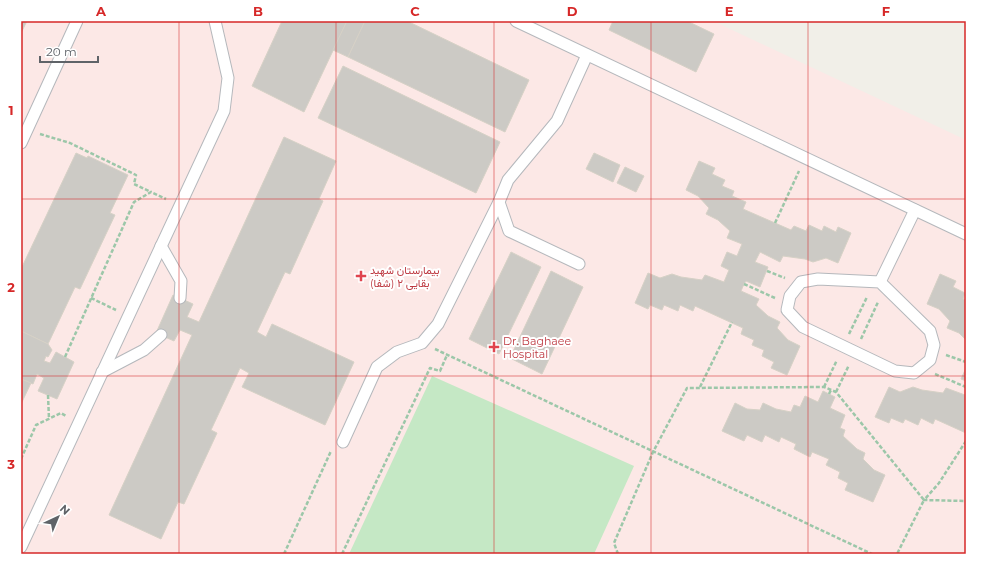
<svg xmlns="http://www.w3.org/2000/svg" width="987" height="575" font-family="Montserrat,Vazirmatn,sans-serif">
  <rect width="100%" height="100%" fill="#f1efe8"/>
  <!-- medical -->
  <path fill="#fce8e6" d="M21,21H713L966,140V554H21Z"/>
  <!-- green -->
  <path fill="#c5e8c5" d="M432,376L634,466L594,554H349Z"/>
  <!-- building -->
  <g fill="#cccac5" stroke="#d6d1c6">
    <path d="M21,21H27L21,33Z"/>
    <path d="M282,21H347L304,112L252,86Z"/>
    <path d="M347,21H365L348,57L333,50Z"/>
    <path d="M365,21H407L529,80L505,132L348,57Z"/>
    <path d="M613,21H687L714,34L696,72L609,30Z"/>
    <path d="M343,66L500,142L476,193L318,118Z"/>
    <path d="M284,137L336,161L319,199L323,201L290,274L285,272L257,332L266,337L272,324L354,362L325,425L242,387L249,373L240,368L211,430L217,433L184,504L178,502L161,539L109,515L192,335L180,330L174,341L156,333L173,295L193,304L187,317L199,322Z"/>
    <path d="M76,153L87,158L88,156L128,175L110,213L115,215L80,289L75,287L48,344L21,331V269Z"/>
    <path d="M594,153L620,165L613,182L586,169Z"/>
    <path d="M699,161L715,168L712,174L725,180L722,186L734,191L732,196L746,202L743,209L791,230L794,226L806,231L809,225L822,231L824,226L836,232L838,227L851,233L838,263L826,258L813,262L805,259L783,256L780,262L760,252L755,262L768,267L760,287L746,281L744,284L741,291L759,299L756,305L768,316L780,322L777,328L788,340L800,346L787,375L771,368L774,362L762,356L764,350L752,345L754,340L741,334L743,328L695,306L693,311L680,305L678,311L664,305L662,310L650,305L648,309L635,303L648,273L660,278L672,274L681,277L702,280L705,275L724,282L729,270L721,266L727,252L737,256L742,244L727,238L730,231L718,220L706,214L709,208L698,196L686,190Z"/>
    <path d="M625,167L644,176L636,192L617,183Z"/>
    <path d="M511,252L541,267L499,354L469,339Z"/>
    <path d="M551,271L583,287L542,374L510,358Z"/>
    <path d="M940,274L956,281L953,287L965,293L963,299L966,300V340L959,333L947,328L950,321L939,309L927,304Z"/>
    <path d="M21,331L48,344L52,350L48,357L46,356L44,361L50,363L56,352L74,362L57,399L38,391L44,378L37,374L33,384L21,379Z"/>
    <path d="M966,368V381L961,379Z"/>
    <path d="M21,379L31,383L21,404Z"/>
    <path d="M889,387L900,392L913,387L922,390L943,393L946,388L965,395L966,392V433L935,419L933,424L921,418L918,425L905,419L903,423L891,418L889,423L875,417Z"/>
    <path d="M823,391L835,397L830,408L845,415L840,428L845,430L843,436L857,449L865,453L863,459L874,470L885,475L873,502L845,490L848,483L838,478L840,472L826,465L829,459L812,452L810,457L794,449L796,444L781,437L779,442L765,435L762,442L747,435L744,441L722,431L735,403L747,409L760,410L763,403L776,409L791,412L794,405L800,407L805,396L818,402Z"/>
  </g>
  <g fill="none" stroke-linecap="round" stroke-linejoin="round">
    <!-- lane casing -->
    <g stroke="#b5b8bc" stroke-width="13">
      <g id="lane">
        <path d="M516,21L966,234"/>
        <path d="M21,143L77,21"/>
        <path d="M161,246L181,281L180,298"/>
        <path d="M579,264L509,231L499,202L508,180L557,121L587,55"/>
        <path d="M818,279L880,282L930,331L934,345L930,360L914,373L895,371L803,327L787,310L790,296L801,282Z"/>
        <path d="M880,282L915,210"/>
        <path d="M102,372L144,350L161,335"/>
        <path d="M343,442L377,367L397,352L422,343L438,324L499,202"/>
        <path d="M21,547L224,111L228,78L215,21"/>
      </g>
    </g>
    <!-- path -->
    <g stroke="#9cc7a9" stroke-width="2.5" stroke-dasharray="4 2" stroke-linecap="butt">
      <path d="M40,134L70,143L136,175L134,184L151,192"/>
      <path d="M775,223L799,171"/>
      <path d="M767,271L785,278"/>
      <path d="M744,284L775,298"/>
      <path d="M91,298L116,310"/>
      <path d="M849,334L867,297"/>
      <path d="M861,339L878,302"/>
      <path d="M435,349L872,554"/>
      <path d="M946,355L966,362"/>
      <path d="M65,357L134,202L151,192L166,199"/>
      <path d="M935,374L966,387"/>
      <path d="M700,387L732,322"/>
      <path d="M824,387L837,360"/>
      <path d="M836,392L849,365"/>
      <path d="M829,394L831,390"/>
      <path d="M48,395L49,419"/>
      <path d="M966,441L939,483L924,500L966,501"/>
      <path d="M21,459L36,425L61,413L66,416"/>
      <path d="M284,554L331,451"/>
      <path d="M342,554L430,368L440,371L447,355"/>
      <path d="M618,554L614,543L653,452L687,388L824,387L836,392L924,500L897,554"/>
    </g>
    <!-- lane -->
    <use href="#lane" stroke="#fff" stroke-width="11"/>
  </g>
  <!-- grid -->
  <path fill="none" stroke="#d62828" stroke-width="1" stroke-opacity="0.55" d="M179,21V554M336,21V554M494,21V554M651,21V554M808,21V554M21,199H966M21,376H966"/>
  <!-- markers -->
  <g fill="#e0444e" stroke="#fff" stroke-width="1.5">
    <path d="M359 270h4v4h4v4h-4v4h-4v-4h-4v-4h4z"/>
    <path d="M492 341h4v4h4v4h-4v4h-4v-4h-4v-4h4z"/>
  </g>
  <g text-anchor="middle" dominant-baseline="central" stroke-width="4" stroke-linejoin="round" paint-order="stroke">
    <!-- health labels -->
    <g font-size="11" fill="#be3a42" stroke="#fff" text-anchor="start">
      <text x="370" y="270">بیمارستان شهید<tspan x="370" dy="13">بقایی ۲ (شفا)</tspan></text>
      <text x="503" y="341">Dr. Baghaee<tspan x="503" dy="13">Hospital</tspan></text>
    </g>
  </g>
  <!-- border -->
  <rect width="987" height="575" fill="none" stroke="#ffffff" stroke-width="44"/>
  <!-- north arrow -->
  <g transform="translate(58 517) rotate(44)" stroke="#ffffff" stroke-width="3" paint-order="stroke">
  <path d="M0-3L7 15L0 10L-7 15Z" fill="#5f6368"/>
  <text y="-6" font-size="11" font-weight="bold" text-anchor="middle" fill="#5f6368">N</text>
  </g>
  <!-- scale -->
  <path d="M40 56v6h58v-6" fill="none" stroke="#5f6368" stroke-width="2"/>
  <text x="46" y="56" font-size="12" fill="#5f6368" stroke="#ffffff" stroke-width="3" paint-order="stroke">20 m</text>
  <rect x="22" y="22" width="943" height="531" fill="none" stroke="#d62828" stroke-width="1.5"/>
  <g font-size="13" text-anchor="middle" font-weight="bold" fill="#d62828">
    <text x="101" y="16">A</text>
    <text x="258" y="16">B</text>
    <text x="415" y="16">C</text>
    <text x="572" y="16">D</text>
    <text x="729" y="16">E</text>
    <text x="886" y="16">F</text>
    <text x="11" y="115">1</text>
    <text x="11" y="292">2</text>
    <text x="11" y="469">3</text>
  </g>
</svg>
